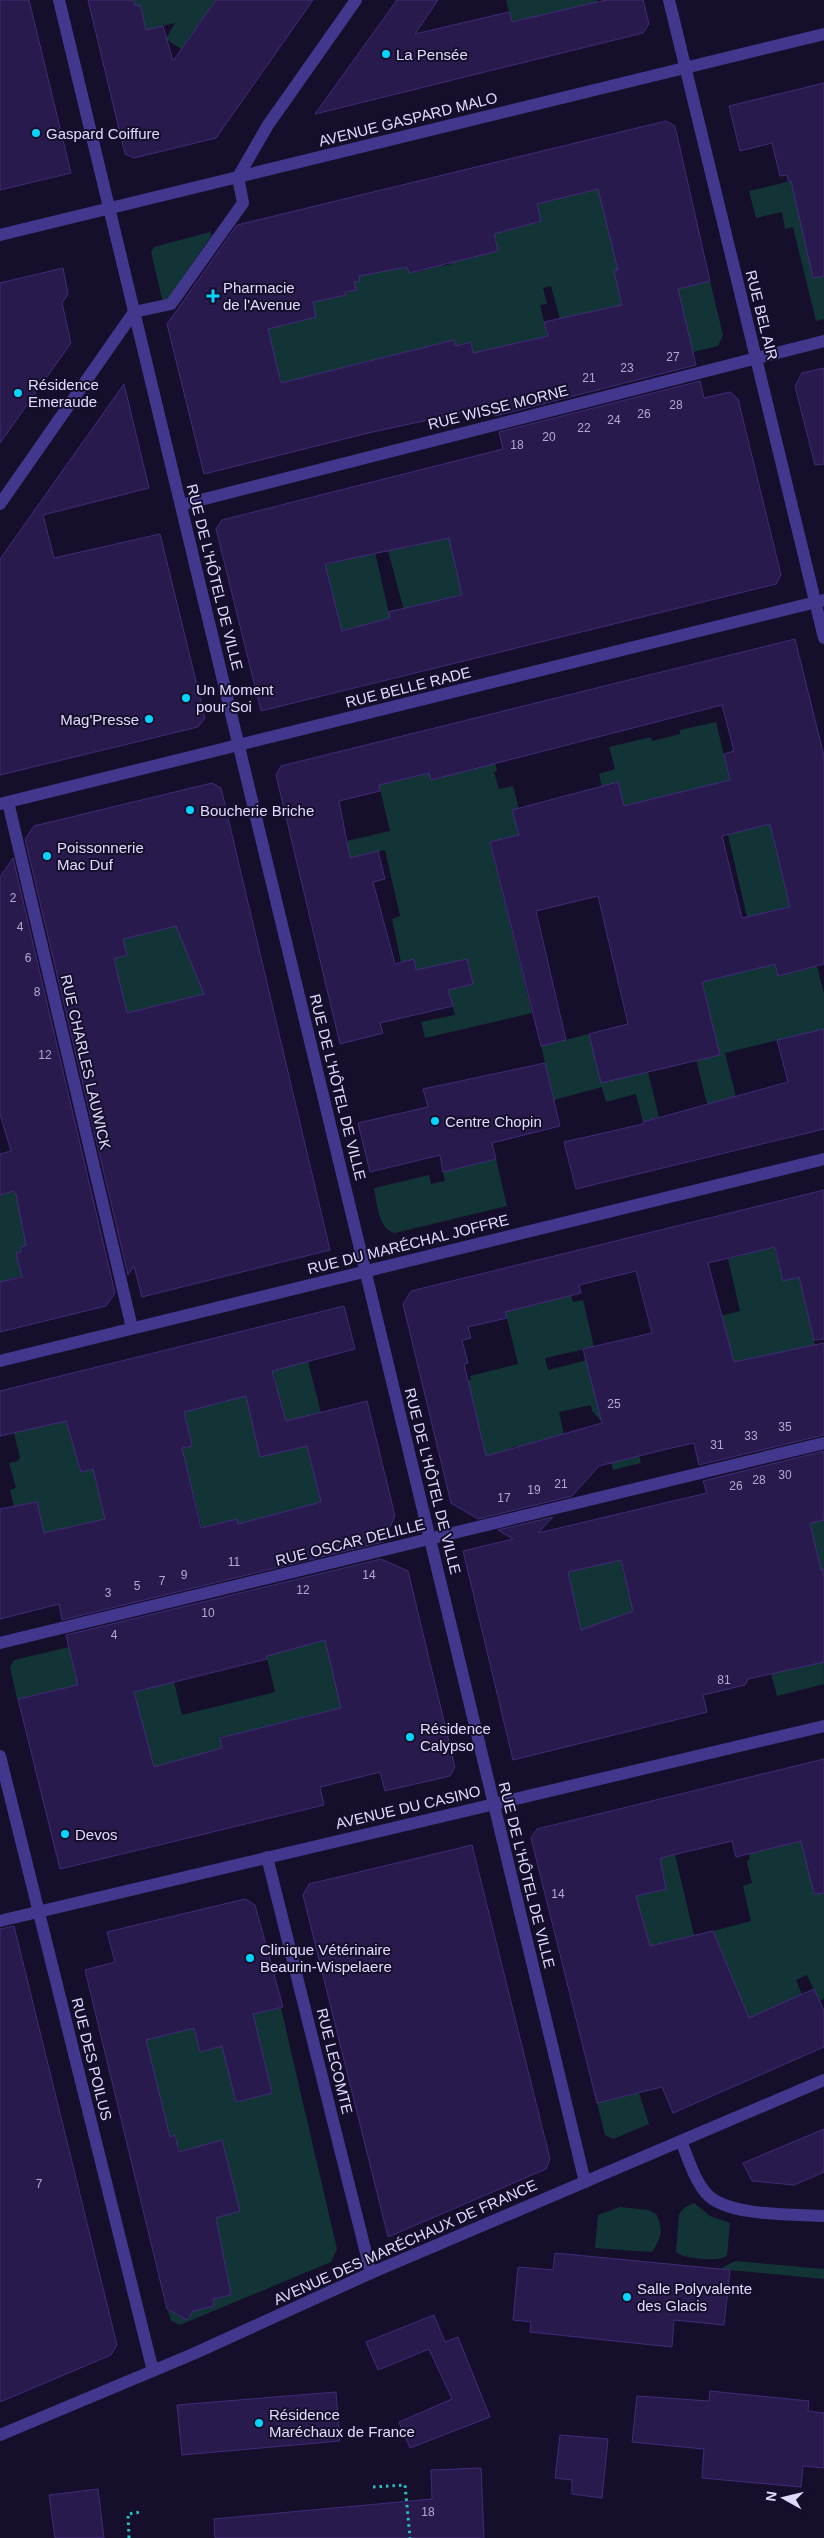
<svg xmlns="http://www.w3.org/2000/svg" width="824" height="2538" font-family="Arial,sans-serif">
  <rect width="100%" height="100%" fill="#160f2b"/>
  <!-- green -->
  <g fill="#123436">
    <path d="M134,0H248L206,14L198,25L212,35L190,55L166,39L175,23L146,30L140,5L135,6Z"/>
    <path d="M506,0H597V2L512,23Z"/>
    <path d="M686,178L696,219L617,238L608,227L618,270L614,271L624,314L560,319L551,286L543,288L547,304L540,305L549,343L475,361L471,342L455,346L454,340L336,369L337,375L322,379L321,373L308,376L313,401L309,447L298,450L280,376L227,390L260,325L291,302L296,322L316,317L302,255L328,295L334,298L356,289L354,282L360,281L356,264L390,270L407,267L409,273L425,270L416,234L432,224L443,266L451,264L449,255L476,228L482,255L498,251L494,234L540,221L537,203L598,188Z"/>
    <path d="M791,181L824,229V319L816,321L793,227L785,229L782,212L756,218L749,191Z"/>
    <path d="M210,232L212,235L167,300L162,299L151,252L154,247Z"/>
    <path d="M710,281L723,335L718,346L693,352L678,289Z"/>
    <path d="M416,522L461,525L455,563L464,601L425,609L423,604L418,605L406,618L384,536L401,527L406,548L421,544Z"/>
    <path d="M375,552L390,618L341,631L325,565Z"/>
    <path d="M716,722L730,780L793,818L805,912L763,914L778,976L817,966L824,994V1029L725,1053L736,1097L707,1104L696,1059L700,982L759,968L716,784L607,810L599,774L615,769L609,747L651,737L652,741L680,734V730Z"/>
    <path d="M494,758L497,771L494,772L499,789L513,786L520,813L514,815L519,835L490,843L532,1013L425,1038L421,1022L455,1015L448,990L473,984L467,959L417,972L414,959L401,962L392,919L400,916L385,850L343,860L342,842L390,831L379,785Z"/>
    <path d="M203,903L189,959L192,964L197,963L211,1023L171,1002L127,1013L95,963L127,955L123,939L154,932L153,923Z"/>
    <path d="M589,1034L601,1082L648,1072L659,1117L643,1122L636,1094L606,1102L602,1087L554,1100L541,1046Z"/>
    <path d="M496,1159L507,1206L395,1233C378,1230 377,1202 374,1188L429,1175L431,1184L445,1181L443,1172Z"/>
    <path d="M40,1189L29,1245L20,1247L22,1276L0,1282V1195L14,1191L15,1194Z"/>
    <path d="M824,1238L803,1295L822,1374L780,1384L628,1366L708,1319L740,1311L728,1259L774,1246L783,1281L799,1277Z"/>
    <path d="M571,1294L573,1302L583,1300L594,1347L545,1358L548,1370L615,1353L641,1463L613,1470L601,1421L592,1411L591,1405L559,1412L566,1444L519,1454L517,1446L508,1449L510,1458L479,1466L433,1428L477,1418L474,1405L470,1406L464,1381L471,1380L470,1376L518,1364L505,1310Z"/>
    <path d="M302,1358L303,1363L308,1362L321,1413L274,1425L276,1385L274,1375L269,1376L266,1367Z"/>
    <path d="M246,1371L262,1427L333,1439L326,1502L274,1514L275,1520L202,1528L182,1449L192,1446L182,1403C217,1415 225,1395 246,1371Z"/>
    <path d="M49,1421L50,1425L66,1421L81,1472L107,1466L113,1549L77,1533L75,1526L27,1537L40,1516L36,1502L14,1506L10,1490L16,1488L9,1463L18,1461L20,1457L13,1430Z"/>
    <path d="M824,1520V1570H822L824,1684L777,1696L771,1674L813,1535L810,1523Z"/>
    <path d="M620,1559L633,1611L583,1639L568,1572Z"/>
    <path d="M254,1602L311,1644L325,1640L319,1617L357,1645L328,1652L341,1708L279,1723L284,1745L241,1770L233,1735L220,1737L230,1779L185,1758L170,1763L178,1795L69,1709L64,1688L17,1699L10,1667L14,1660L69,1647L174,1682L182,1715L275,1692Z"/>
    <path d="M801,1841L824,1856V1999L817,2002L815,1998L817,1996L807,1975L796,1980L802,1995L753,2030L713,1931L751,1921L743,1886L752,1883L747,1862L750,1858L748,1850H765Z"/>
    <path d="M675,1855L694,1935L650,1946L600,1915L653,1886L654,1892L666,1889L660,1858Z"/>
    <path d="M183,1974L201,2052L222,2046L245,2016L281,2008L337,2249L331,2262L180,2325L171,2321L168,2311L173,2309L175,2313L183,2318L190,2316L194,2309L214,2306L213,2299L231,2295L226,2274L175,2238L218,2227C216,2220 215,2211 212,2204C200,2181 181,2161 175,2136L170,2137L146,2040L158,2037Z"/>
    <path d="M639,2093L649,2124L613,2139L605,2135L597,2103Z"/>
    <path d="M694,2203L710,2216L730,2223L727,2256C718,2262 683,2259 676,2252L679,2214L684,2208Z"/>
    <path d="M620,2207L648,2210L656,2214C664,2229 661,2238 652,2252L595,2248L598,2215Z"/>
    <path d="M735,2261L824,2269V2279L720,2269Z"/>
  </g>
  <!-- building -->
  <g fill="#281a4d" stroke="#412b7a" fill-rule="evenodd">
    <path d="M0,0H29L71,173L0,190Z"/>
    <path d="M88,0H134L135,6L140,5L146,30L163,26L173,61L216,0H313L216,138L134,158L125,154Z"/>
    <path d="M397,0H438L415,34L509,12L512,22L606,0H643L649,24L643,33L315,114Z"/>
    <path d="M824,83V276L813,278L791,181H788L787,175L780,176L772,143L740,151L729,106Z"/>
    <path d="M666,121L675,126L710,281L678,289L696,365L495,416L493,406L368,433L204,474L167,324L237,225ZM598,189L618,270L614,271L622,305L544,322L548,336L473,353L471,342L455,346L454,340L281,383L268,329L316,317L313,302L346,295L345,292L356,290L354,282L360,281L359,276L407,267L409,273L498,251L494,234L541,221L537,204Z"/>
    <path d="M63,268L68,294L62,303L71,343L0,443V283Z"/>
    <path d="M824,368V464L815,465L795,386L802,373Z"/>
    <path d="M700,381L704,398L730,392L738,399L781,575L776,584L261,711L216,529L222,520L503,449L499,432ZM449,538L462,595L388,612L390,618L342,631L325,564Z"/>
    <path d="M124,384L149,488L43,515L54,558L160,534L205,718L198,727L0,775V559Z"/>
    <path d="M795,639L824,756V964L778,976L775,964L702,982L720,1055L601,1083L589,1034L628,1024L598,896L536,911L566,1040L541,1046L490,842L519,835L512,810L618,782L624,806L730,780L724,754L734,751L722,705L431,780L429,773L379,785L380,791L339,801L350,858L378,851L385,879L373,882L395,964L414,959L416,970L467,959L473,984L448,990L453,1006L380,1023L383,1033L340,1044L276,775L281,766ZM770,824L790,907L742,918L722,836Z"/>
    <path d="M212,783L221,788L330,1250L142,1297L134,1266L128,1275L25,839L34,826ZM176,926L204,994L127,1013L114,959L127,955L123,939Z"/>
    <path d="M13,858L115,1293L106,1306L0,1332V1282L22,1277L16,1253L21,1252L20,1247L26,1246L16,1194L14,1191L0,1195V1154L11,1151L0,1114V877Z"/>
    <path d="M824,1029V1129L576,1189L564,1142L643,1124V1122L788,1082L777,1040Z"/>
    <path d="M545,1063L560,1126L492,1143L496,1159L443,1172L440,1155L370,1172L358,1123L428,1107L423,1089Z"/>
    <path d="M824,1190V1339L814,1340L799,1277L783,1281L775,1247L708,1263L734,1362L824,1343V1435L699,1465L694,1443L667,1449L599,1466L572,1496L478,1519L451,1503L403,1304L411,1291ZM636,1271L652,1333L583,1349L602,1423L486,1456L464,1364L468,1363L462,1340L471,1338L468,1327L507,1318L505,1312L581,1293L579,1285Z"/>
    <path d="M344,1306L355,1349L272,1371L286,1421L367,1401L395,1516L383,1542L62,1620L59,1604L0,1619V1509L37,1502L44,1533L105,1519L93,1469L81,1472L66,1421L0,1436V1391ZM246,1396L260,1457L307,1446L321,1502L238,1524L237,1519L201,1528L182,1448L192,1446L184,1412Z"/>
    <path d="M824,1451V1520L810,1523L821,1570H824V1662L748,1679L745,1685L703,1695L707,1712L513,1760L463,1551L513,1539L498,1530L553,1517L538,1533L707,1493L703,1481ZM621,1560L633,1611L581,1630L568,1572Z"/>
    <path d="M381,1559L408,1571L455,1767L450,1776L385,1791L380,1772L320,1787L324,1805L60,1869L18,1699L78,1685L66,1635ZM325,1640L341,1708L220,1738L222,1748L154,1767L134,1692L267,1659V1656Z"/>
    <path d="M824,1759V1893L814,1894L801,1841L736,1857L732,1841L660,1858L666,1889L636,1896L650,1946L713,1931L749,2018L814,1989L824,2011V2047L673,2113L662,2087L597,2103L531,1838L537,1829Z"/>
    <path d="M472,1845L550,2159L546,2169L388,2237L303,1895L309,1884Z"/>
    <path d="M245,1899L255,1905L283,2007L253,2014L272,2093L236,2102L222,2046L200,2052L194,2028L146,2040L170,2137L175,2135L179,2152L222,2140L240,2211L216,2218L231,2295L213,2299L214,2306L193,2311L187,2320L167,2309L85,1970L115,1962L107,1932Z"/>
    <path d="M14,1926L117,2345L111,2355L0,2402V1929Z"/>
    <path d="M824,2129V2172L794,2185L752,2181L743,2163Z"/>
    <path d="M555,2253L730,2270L724,2325L674,2320L672,2347L530,2332L531,2322L513,2320L518,2267L553,2270Z"/>
    <path d="M434,2315L445,2342L458,2337L490,2417L410,2448L399,2422L452,2399L429,2349L378,2370L366,2342Z"/>
    <path d="M710,2391L809,2401L808,2411L824,2413V2468L803,2466L801,2487L702,2478L704,2449L632,2442L637,2396L709,2401Z"/>
    <path d="M336,2392L340,2441L182,2455L177,2405Z"/>
    <path d="M560,2435L608,2439L602,2498L572,2494V2480L555,2478Z"/>
    <path d="M481,2468L484,2538H215L214,2519L432,2499L431,2470Z"/>
    <path d="M98,2489L104,2538H55L49,2495Z"/>
  </g>
  <g fill="none" stroke-linecap="round" stroke-linejoin="round">
    <!-- path -->
    <g stroke="#2ac1c3" stroke-width="3" stroke-dasharray="2.5 4" stroke-linecap="butt">
      <path d="M373,2487L405,2485L410,2538"/>
      <path d="M129,2538L128,2514L141,2512"/>
    </g>
    <!-- pedestrian -->
    <path stroke="#41388d" stroke-width="12" d="M134,312L171,304L243,203L238,177"/>
    <!-- minor -->
    <g stroke="#41388d" stroke-width="12">
      <path d="M59,0L585,2182"/>
      <path d="M669,0L824,638"/>
      <path d="M238,177L268,125L356,0"/>
      <path d="M0,504L134,312"/>
      <path d="M181,505L824,341"/>
      <path d="M8,802L132,1328"/>
      <path d="M0,804L824,600"/>
      <path d="M0,1361L824,1159"/>
      <path d="M0,1643L824,1443"/>
      <path d="M0,1756L153,2371"/>
      <path d="M267,1857L371,2273"/>
      <path d="M0,1921L824,1726"/>
      <path d="M681,2141C688,2158 694,2179 706,2193C726,2217 794,2214 824,2216"/>
      <path d="M0,2435L193,2354L371,2273L824,2080"/>
    </g>
    <!-- tertiary -->
    <path stroke="#41388d" stroke-width="12" d="M0,235L824,34"/>
  </g>
  <!-- markers -->
  <g fill="#06d4ff" stroke="#160f2b" stroke-width="2">
    <circle cx="386" cy="54" r="5"/>
    <circle cx="36" cy="133" r="5"/>
    <path d="M210.5 288.5h5v5h5v5h-5v5h-5v-5h-5v-5h5z"/>
    <circle cx="18" cy="393" r="5"/>
    <circle cx="186" cy="698" r="5"/>
    <circle cx="149" cy="719" r="5"/>
    <circle cx="190" cy="810" r="5"/>
    <circle cx="47" cy="856" r="5"/>
    <circle cx="435" cy="1121" r="5"/>
    <circle cx="410" cy="1737" r="5"/>
    <circle cx="65" cy="1834" r="5"/>
    <circle cx="250" cy="1958" r="5"/>
    <circle cx="627" cy="2297" r="5"/>
    <circle cx="259" cy="2423" r="5"/>
  </g>
  <g text-anchor="middle" dominant-baseline="central" stroke-width="4" stroke-linejoin="round" paint-order="stroke">
    <!-- number labels -->
    <g font-size="12" fill="#b3aad2">
      <text x="673" y="357">27</text>
      <text x="627" y="368">23</text>
      <text x="589" y="378">21</text>
      <text x="676" y="405">28</text>
      <text x="644" y="414">26</text>
      <text x="614" y="420">24</text>
      <text x="584" y="428">22</text>
      <text x="549" y="437">20</text>
      <text x="517" y="445">18</text>
      <text x="13" y="898">2</text>
      <text x="20" y="927">4</text>
      <text x="28" y="958">6</text>
      <text x="37" y="992">8</text>
      <text x="45" y="1055">12</text>
      <text x="614" y="1404">25</text>
      <text x="785" y="1427">35</text>
      <text x="751" y="1436">33</text>
      <text x="717" y="1445">31</text>
      <text x="785" y="1475">30</text>
      <text x="759" y="1480">28</text>
      <text x="561" y="1484">21</text>
      <text x="736" y="1486">26</text>
      <text x="534" y="1490">19</text>
      <text x="504" y="1498">17</text>
      <text x="234" y="1562">11</text>
      <text x="184" y="1575">9</text>
      <text x="369" y="1575">14</text>
      <text x="162" y="1581">7</text>
      <text x="137" y="1586">5</text>
      <text x="303" y="1590">12</text>
      <text x="108" y="1593">3</text>
      <text x="208" y="1613">10</text>
      <text x="114" y="1635">4</text>
      <text x="724" y="1680">81</text>
      <text x="558" y="1894">14</text>
      <text x="39" y="2184">7</text>
      <text x="428" y="2512">18</text>
    </g>
    <!-- poi labels -->
    <g font-size="15" fill="#e1daff" stroke="#160f2b" text-anchor="start">
      <text x="396" y="54">La Pensée</text>
      <text x="46" y="133">Gaspard Coiffure</text>
      <text x="223" y="287">Pharmacie<tspan x="223" dy="17">de l'Avenue</tspan></text>
      <text x="28" y="384">Résidence<tspan x="28" dy="17">Emeraude</tspan></text>
      <text x="196" y="689">Un Moment<tspan x="196" dy="17">pour Soi</tspan></text>
      <text x="139" y="719" text-anchor="end">Mag'Presse</text>
      <text x="200" y="810">Boucherie Briche</text>
      <text x="57" y="847">Poissonnerie<tspan x="57" dy="17">Mac Duf</tspan></text>
      <text x="445" y="1121">Centre Chopin</text>
      <text x="420" y="1728">Résidence<tspan x="420" dy="17">Calypso</tspan></text>
      <text x="75" y="1834">Devos</text>
      <text x="260" y="1949">Clinique Vétérinaire<tspan x="260" dy="17">Beaurin-Wispelaere</tspan></text>
      <text x="637" y="2288">Salle Polyvalente<tspan x="637" dy="17">des Glacis</tspan></text>
      <text x="269" y="2414">Résidence<tspan x="269" dy="17">Maréchaux de France</tspan></text>
    </g>
    <!-- street labels -->
    <g font-size="15" fill="#e1daff" stroke="#160f2b">
      <text transform="translate(408 119) rotate(-14)">AVENUE GASPARD MALO</text>
      <text transform="translate(762 315) rotate(76)">RUE BEL AIR</text>
      <text transform="translate(498 407) rotate(-14)">RUE WISSE MORNE</text>
      <text transform="translate(215 577) rotate(76)">RUE DE L'HÔTEL DE VILLE</text>
      <text transform="translate(408 687) rotate(-14)">RUE BELLE RADE</text>
      <text transform="translate(86 1062) rotate(77)">RUE CHARLES LAUWICK</text>
      <text transform="translate(338 1087) rotate(76)">RUE DE L'HÔTEL DE VILLE</text>
      <text transform="translate(408 1244) rotate(-14)">RUE DU MARÉCHAL JOFFRE</text>
      <text transform="translate(433 1481) rotate(76)">RUE DE L'HÔTEL DE VILLE</text>
      <text transform="translate(350 1542) rotate(-14)">RUE OSCAR DELILLE</text>
      <text transform="translate(408 1807) rotate(-13)">AVENUE DU CASINO</text>
      <text transform="translate(527 1875) rotate(76)">RUE DE L'HÔTEL DE VILLE</text>
      <text transform="translate(92 2059) rotate(76)">RUE DES POILUS</text>
      <text transform="translate(335 2061) rotate(76)">RUE LECOMTE</text>
      <text transform="translate(405 2242) rotate(-24)">AVENUE DES MARÉCHAUX DE FRANCE</text>
    </g>
  </g>
  <!-- north arrow -->
  <g transform="translate(784 2498) rotate(278)" stroke="#160f2b" stroke-width="4" paint-order="stroke">
  <path d="M0-4L9 19L0 12L-9 19Z" fill="#e1daff"/>
  <text y="-8" font-size="14" font-weight="bold" text-anchor="middle" fill="#e1daff">N</text>
  </g>
</svg>
